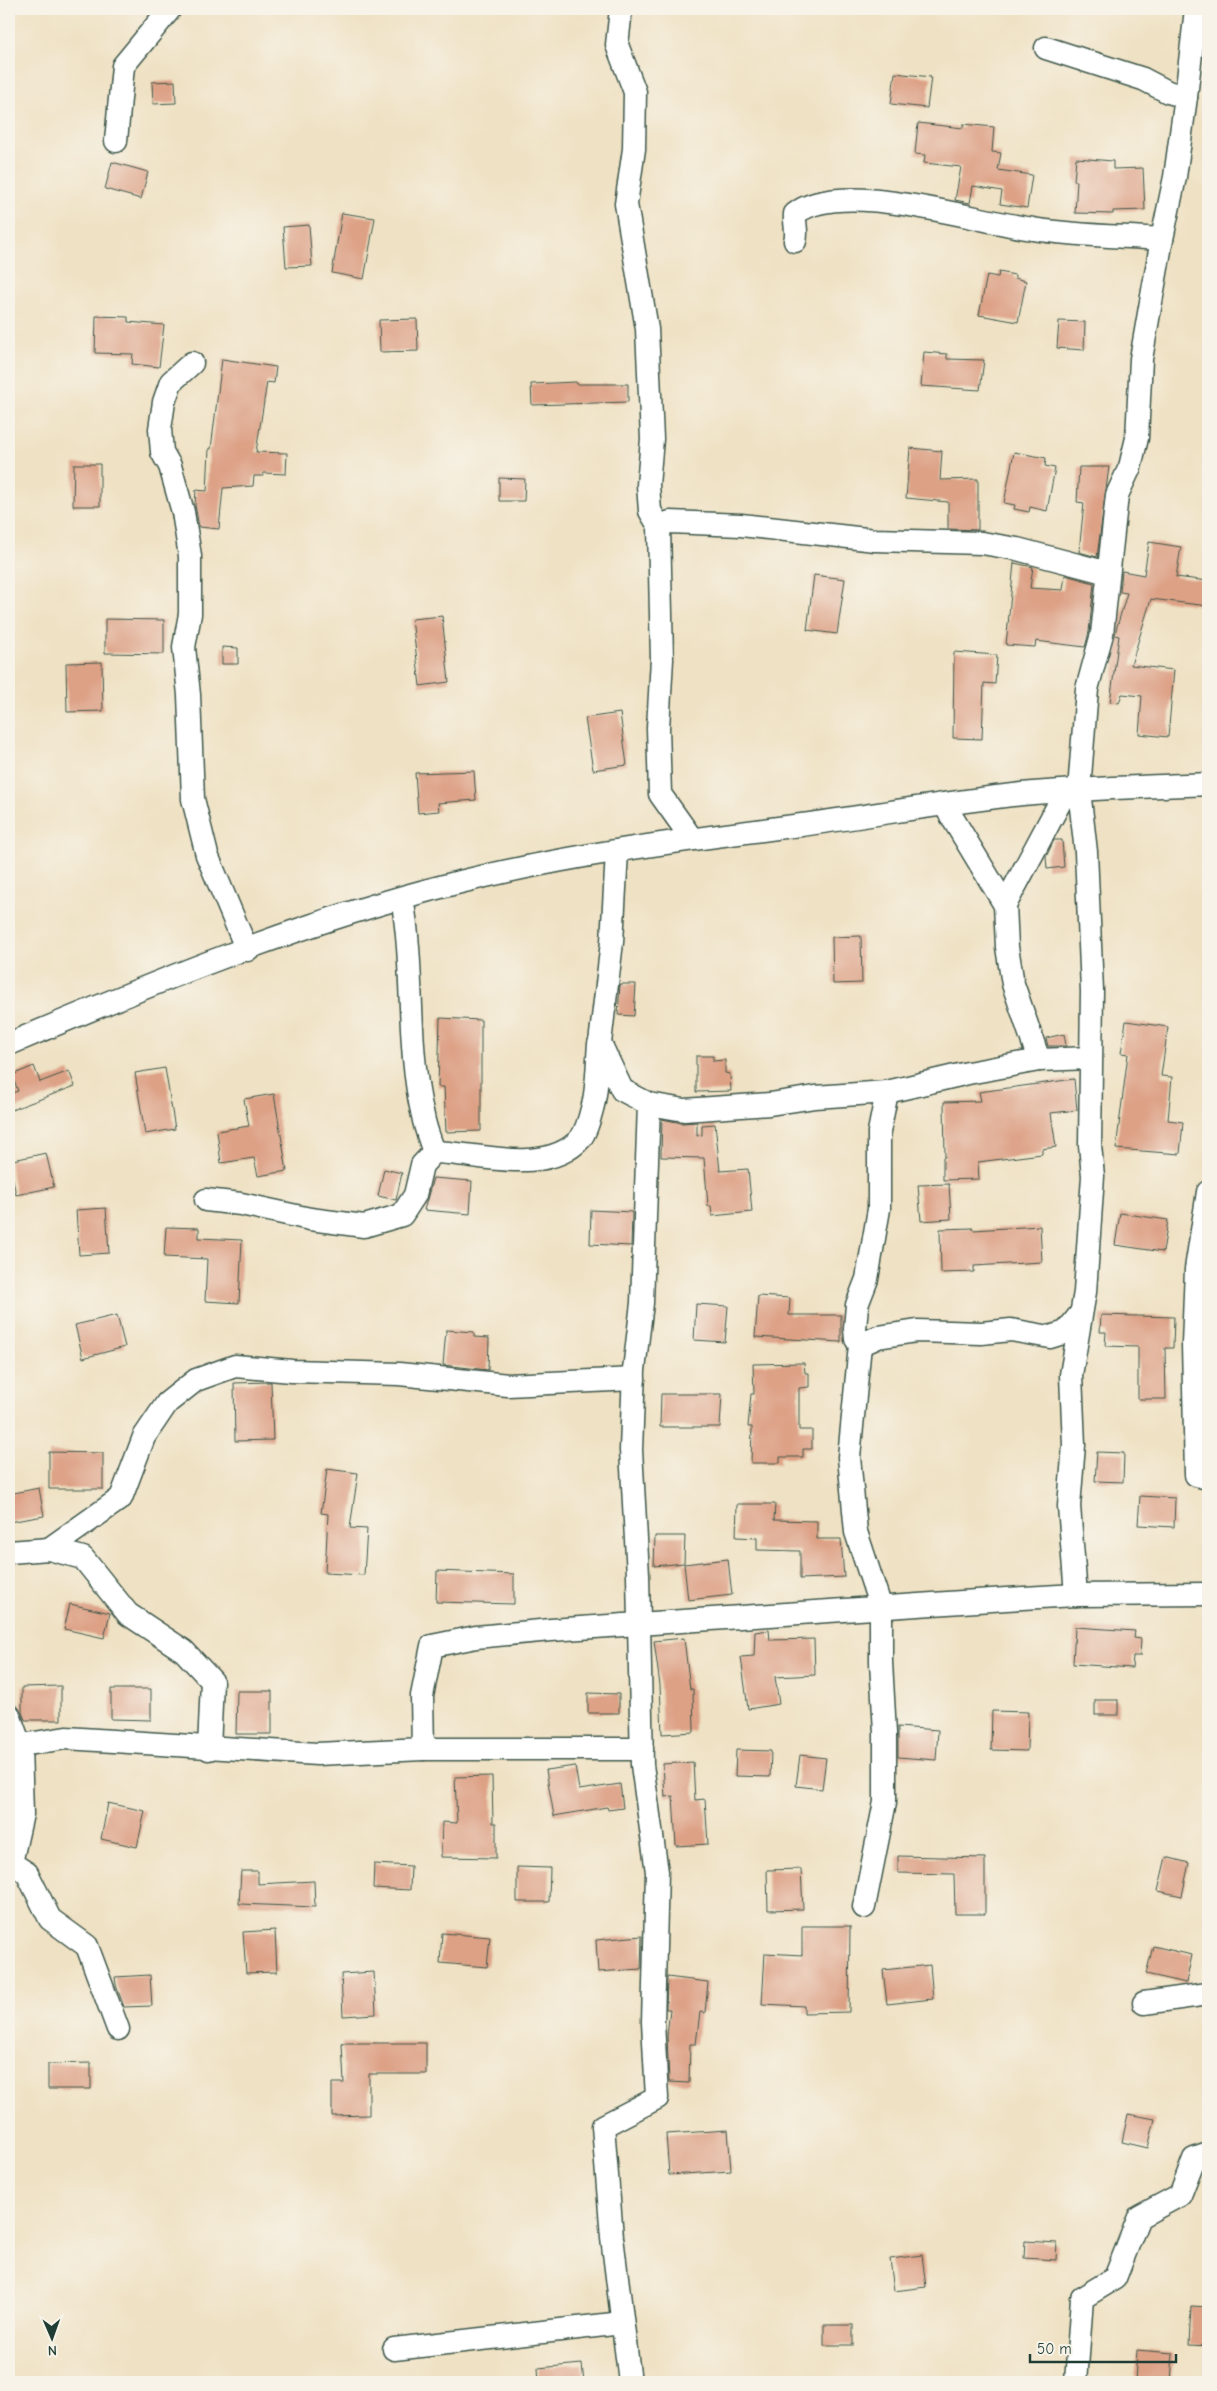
<svg xmlns="http://www.w3.org/2000/svg" width="1217" height="2391" font-family="'Comic Neue',sans-serif">
  <rect width="100%" height="100%" fill="#f7f3e8"/>
  <filter id="ink" filterUnits="userSpaceOnUse"><feTurbulence type="fractalNoise" baseFrequency=".02" numOctaves="2"/><feDisplacementMap in="SourceGraphic" scale="10" xChannelSelector="R" yChannelSelector="G"/><feConvolveMatrix kernelMatrix="1 2 1 2 8 2 1 2 1" color-interpolation-filters="sRGB"/></filter>
  <filter id="wash" filterUnits="userSpaceOnUse"><feTurbulence type="fractalNoise" baseFrequency=".0096" numOctaves="4" result="noise"/><feDisplacementMap in="SourceGraphic" scale="20" xChannelSelector="R" yChannelSelector="G"/><feGaussianBlur stdDeviation="1.12" result="paint"/><feColorMatrix in="noise" values="0 0 0 0 0 0 0 0 0 0 0 0 0 0 0 0 0 1.4 0 .05"/><feComposite in="paint" operator="in"/></filter>
  <g filter="url(#wash)">
    <rect width="100%" height="100%" fill="#efe1c3"/>
    <g id="blocks">
      <!-- building -->
      <g fill="#dda186">
        <path d="M895,73L931,77L927,108L891,104Z"/>
        <path d="M175,81L176,103L153,104L152,82Z"/>
        <path d="M918,123L963,128V124L994,127L992,152L1001,153L998,170L1032,175L1027,208L1000,204L1002,191L973,186L970,203L955,200L961,167L924,163L925,155L915,154Z"/>
        <path d="M1076,158L1113,161V169L1143,168L1145,210L1113,211V214L1075,213L1077,181H1074Z"/>
        <path d="M112,162L148,172L141,199L105,189Z"/>
        <path d="M342,213L375,218L364,279L332,273Z"/>
        <path d="M309,225L312,266L286,267L283,227Z"/>
        <path d="M999,272L1015,275V278L1026,281L1018,322L979,315L987,275L998,277Z"/>
        <path d="M96,316L128,317V322L164,325L159,367L132,364L133,354L95,353Z"/>
        <path d="M417,319L418,351L380,352L379,320Z"/>
        <path d="M1059,321L1085,322L1084,350L1057,348Z"/>
        <path d="M924,352L947,354V359L984,360L980,390L921,386Z"/>
        <path d="M222,359L276,367L274,383L267,382L256,452L287,453L286,474L263,473V476H254L253,486L223,488L219,529L199,527L195,505L196,490L207,491L209,449H211Z"/>
        <path d="M576,382L577,384H628V402L532,405L531,384Z"/>
        <path d="M910,448L942,451L940,480L978,479V530L948,529V502L906,498Z"/>
        <path d="M1014,452L1046,458L1045,466L1055,468L1047,511L1030,507L1029,512L1014,509L1015,505L1004,503Z"/>
        <path d="M74,464H100V506H73Z"/>
        <path d="M1079,467H1109L1097,557L1079,552L1084,503L1077,502Z"/>
        <path d="M499,478L525,479L524,501H499Z"/>
        <path d="M1149,542L1181,547L1176,577L1208,581V606L1151,599L1131,665L1174,670L1168,737L1139,734L1142,696L1122,694L1119,703L1110,702L1119,636L1115,635L1116,630L1127,593L1120,592L1122,571L1144,575Z"/>
        <path d="M1014,563L1033,567L1030,588L1063,590L1065,575L1094,583L1089,632L1085,647L1036,641L1035,647L1006,645Z"/>
        <path d="M814,575L845,579L837,634L807,630Z"/>
        <path d="M442,616L449,682L420,686L412,619Z"/>
        <path d="M105,619L164,620V654L105,653Z"/>
        <path d="M222,647L238,648V664H222Z"/>
        <path d="M954,652L997,655L995,684L984,683L982,739L953,738Z"/>
        <path d="M102,662L103,711L67,712L66,663Z"/>
        <path d="M620,713L627,765L593,770L585,718Z"/>
        <path d="M474,771L476,800L438,803L439,811L418,813L415,773Z"/>
        <path d="M1054,840H1062L1064,867L1047,869L1046,857Z"/>
        <path d="M861,936L862,983L833,984L832,937Z"/>
        <path d="M620,984H636L634,1016L618,1015Z"/>
        <path d="M440,1018L481,1020V1131L446,1132L444,1087H438Z"/>
        <path d="M1126,1021L1168,1027L1161,1076L1172,1077L1168,1120L1183,1122L1180,1154L1116,1149L1128,1054L1121,1053Z"/>
        <path d="M1064,1034L1066,1046H1048L1046,1038Z"/>
        <path d="M696,1056H713V1061L725,1060V1073L730,1074L731,1091L696,1092Z"/>
        <path d="M34,1066L40,1082L69,1071L75,1086L9,1111V1094L18,1091L12,1075Z"/>
        <path d="M165,1068L175,1129L145,1134L135,1073Z"/>
        <path d="M1074,1079L1077,1110L1051,1113L1056,1147L1042,1149V1154L978,1162L979,1179L943,1180V1157H945L944,1102L981,1101L979,1092Z"/>
        <path d="M274,1094L287,1171L258,1176L254,1158L221,1163L217,1131L249,1126L244,1099Z"/>
        <path d="M662,1119L682,1123L697,1122V1136L702,1135V1125L715,1124L720,1171L748,1169L752,1212L712,1216L711,1206H708L704,1158L661,1157Z"/>
        <path d="M46,1153L54,1187L16,1195L9,1161Z"/>
        <path d="M384,1169L402,1173L396,1200L378,1196Z"/>
        <path d="M433,1178L472,1181L470,1214L424,1210Z"/>
        <path d="M949,1184L951,1219L921,1221L918,1185Z"/>
        <path d="M106,1208L109,1253L79,1255L76,1210Z"/>
        <path d="M591,1210L632,1212L631,1246L590,1244Z"/>
        <path d="M1120,1213L1168,1220L1163,1252L1115,1245Z"/>
        <path d="M1040,1226L1042,1262L974,1266V1272L941,1273L940,1229L973,1228V1230Z"/>
        <path d="M166,1227L199,1228V1238L242,1240L239,1303L205,1301L207,1259L164,1257Z"/>
        <path d="M758,1296L790,1298L789,1315H841V1342L755,1337Z"/>
        <path d="M696,1304L728,1306L725,1342L694,1340Z"/>
        <path d="M117,1315L125,1347L83,1358L75,1325Z"/>
        <path d="M1101,1315L1174,1317L1173,1348H1165L1166,1399H1138V1347L1105,1346L1106,1332H1100Z"/>
        <path d="M446,1330L474,1332V1337L489,1338L488,1370L443,1365Z"/>
        <path d="M804,1363L805,1373H809V1387L799,1388V1430H812V1449H803V1457H780V1463H751L752,1427H748L751,1394H754L753,1364Z"/>
        <path d="M271,1382L273,1440L235,1441L234,1383Z"/>
        <path d="M661,1394H722L720,1427H660Z"/>
        <path d="M49,1452L103,1453V1489H49Z"/>
        <path d="M1097,1452L1124,1453L1123,1482L1095,1481Z"/>
        <path d="M327,1469L358,1473L350,1528L367,1529L364,1575L325,1573L328,1514L321,1513Z"/>
        <path d="M39,1488L44,1516L9,1522V1494Z"/>
        <path d="M1140,1496L1175,1498L1174,1527L1138,1525Z"/>
        <path d="M737,1504H775L774,1520L817,1521V1539H841L844,1577L800,1579V1551L757,1550V1538L736,1537Z"/>
        <path d="M655,1536H685L684,1563L654,1566Z"/>
        <path d="M728,1559L732,1595L688,1600L684,1564Z"/>
        <path d="M437,1571L514,1574V1604L436,1602Z"/>
        <path d="M70,1604L110,1613L104,1638L64,1629Z"/>
        <path d="M1075,1627L1135,1631L1134,1638L1141,1639L1140,1656H1133L1132,1668L1073,1664Z"/>
        <path d="M769,1630L770,1640L814,1639L815,1675L775,1677L779,1704L748,1709L741,1657L754,1656L755,1632Z"/>
        <path d="M684,1638L690,1689H693L694,1732L662,1734L660,1685L654,1641Z"/>
        <path d="M61,1686V1720H25L22,1712V1687Z"/>
        <path d="M111,1689H151V1720L111,1719Z"/>
        <path d="M237,1691H272V1734H236Z"/>
        <path d="M588,1693L619,1694V1713H588Z"/>
        <rect x="1095" y="1700" width="23" height="15"/>
        <path d="M992,1711L1028,1712L1027,1751L991,1750Z"/>
        <path d="M898,1727L938,1730L936,1760L898,1757Z"/>
        <path d="M736,1750L771,1751L770,1777L735,1776Z"/>
        <path d="M800,1755L826,1758L822,1789L796,1786Z"/>
        <path d="M693,1762L695,1800L705,1799L708,1844L676,1846L673,1796L665,1797L663,1764Z"/>
        <path d="M575,1766L579,1790L620,1784L623,1808L608,1810L607,1807L554,1816L546,1770Z"/>
        <path d="M492,1776L493,1823H496V1858L441,1857L442,1822L457,1823L455,1777Z"/>
        <path d="M108,1803L145,1811L137,1847L101,1839Z"/>
        <path d="M898,1856L985,1858V1914H955L954,1874L898,1873Z"/>
        <path d="M1166,1857L1189,1863L1182,1896L1158,1891Z"/>
        <path d="M374,1864L411,1866L410,1890L373,1888Z"/>
        <path d="M517,1867L550,1868L549,1902H517Z"/>
        <path d="M801,1869L803,1909L768,1910L767,1870Z"/>
        <path d="M241,1871H258V1884L314,1881L315,1907L239,1904Z"/>
        <path d="M802,1926H850L849,2012L804,2013V2006L762,2004L765,1953L802,1955Z"/>
        <path d="M275,1930L277,1972L246,1973L243,1932Z"/>
        <path d="M442,1933L490,1937L487,1967L440,1963Z"/>
        <path d="M642,1936L641,1969L598,1972L596,1940Z"/>
        <path d="M1153,1946L1192,1955L1186,1983L1146,1974Z"/>
        <path d="M930,1965L933,1999L887,2004L883,1970Z"/>
        <path d="M374,1972L376,2014L343,2016L341,1974Z"/>
        <path d="M150,1975L152,2006L124,2007L116,1985L115,1977Z"/>
        <path d="M667,1977L708,1982L705,2013L700,2012L696,2044H690L689,2083L669,2082L667,2036L670,2009H666Z"/>
        <path d="M344,2043H426V2074H369V2115L332,2116V2083H344L342,2044Z"/>
        <path d="M91,2063V2089H48V2064Z"/>
        <path d="M1128,2114L1155,2119L1148,2148L1122,2142Z"/>
        <path d="M728,2130L731,2171L669,2175L666,2134Z"/>
        <path d="M1025,2241L1057,2243L1056,2260L1024,2258Z"/>
        <path d="M922,2255L926,2287L894,2291L890,2259Z"/>
        <path d="M1191,2306L1208,2307V2346L1189,2345Z"/>
        <rect x="824" y="2325" width="29" height="20"/>
        <path d="M1137,2350L1173,2353L1171,2382H1135Z"/>
        <path d="M582,2364L584,2382H539L538,2368Z"/>
      </g>
    </g>
  </g>
  <g filter="url(#ink)">
    <use href="#blocks" fill-opacity="0" stroke="#3e5649" stroke-width="1"/>
    <g fill="none" stroke-linecap="round" stroke-linejoin="round">
      <!-- minor casing -->
      <g stroke="#3e5649" stroke-width="25">
        <g id="minor">
          <path d="M621,9L617,45L635,92L634,149L626,204L647,329L652,439L648,485L650,511L659,526L662,659L658,728L660,794L692,839"/>
          <path d="M1046,48L1143,79L1168,92L1186,97L1175,177L1162,239L1141,359L1137,438L1130,467L1117,495L1102,634L1087,689L1079,790L1086,852L1092,991L1090,1145L1093,1176L1085,1292L1071,1375L1074,1445L1069,1506L1076,1595"/>
          <path d="M1186,97L1196,9"/>
          <path d="M116,141L123,66L170,9"/>
          <path d="M795,241C798,232 794,224 795,214C840,177 977,222 1033,229C1076,236 1119,236 1162,239"/>
          <path d="M192,363L171,382L164,402L160,429L162,452L170,466L183,512L190,556V614L184,647L189,695L193,799L207,855L247,950"/>
          <path d="M659,526L670,522L741,525L875,540L982,543L1017,549L1108,573"/>
          <path d="M944,804L1005,905L1007,947L1013,984L1039,1060L1090,1058"/>
          <path d="M617,852L612,942L600,1043L622,1090L649,1104L642,1303L634,1370L631,1450L638,1575L642,1765L657,1872L653,2022L657,2098L603,2126L612,2237L630,2382"/>
          <path d="M402,898C415,970 406,1045 423,1116C425,1128 430,1140 434,1152"/>
          <path d="M1005,905L1066,791"/>
          <path d="M9,1044C153,983 300,922 452,884C566,855 684,840 801,825C875,815 948,802 1022,794C1084,788 1146,787 1208,784"/>
          <path d="M1039,1060L968,1073L887,1092L879,1132V1209L867,1279L857,1305L855,1329L856,1339L860,1345L878,1337L917,1331L981,1333L1011,1330L1050,1337L1066,1332L1081,1313"/>
          <path d="M649,1104L684,1110L770,1104L815,1097L887,1092"/>
          <path d="M1208,1192L1196,1269L1193,1344L1196,1475L1208,1478"/>
          <path d="M206,1200L241,1204L310,1219L364,1226L402,1215L415,1195L422,1165L434,1152C478,1153 547,1177 581,1138C586,1131 590,1117 592,1109C598,1089 597,1065 599,1044"/>
          <path d="M860,1345L849,1457L856,1532L881,1608V1662L885,1733V1802L864,1907"/>
          <path d="M49,1549L121,1498L144,1437L167,1403L196,1380L235,1366L292,1371L399,1374L508,1385L634,1379"/>
          <path d="M9,1552L49,1549L83,1558L128,1614L184,1651L212,1681L209,1749"/>
          <path d="M9,1715L20,1745L22,1814L11,1863L27,1873L50,1919L87,1946L118,2029"/>
          <path d="M9,1747L66,1738L317,1754L423,1749H642"/>
          <path d="M423,1749L422,1696L432,1646L476,1637L551,1630L1006,1599L1076,1595L1208,1594"/>
          <path d="M1144,2003L1208,1994"/>
          <path d="M394,2349L622,2323"/>
          <path d="M1076,2382L1082,2298L1115,2278L1139,2217L1180,2195L1194,2159L1208,2154"/>
        </g>
      </g>
      <!-- minor -->
      <use href="#minor" stroke="#fff" stroke-width="22"/>
    </g>
  </g>
  <!-- margin -->
  <rect width="1217" height="2391" fill="none" stroke="#f7f3e8" stroke-width="30"/>
  <!-- north arrow -->
  <g transform="translate(52 2338) rotate(178)" stroke="#f7f3e8" stroke-width="4" paint-order="stroke">
  <path d="M0-4L9 19L0 12L-9 19Z" fill="#1f3d34"/>
  <text y="-8" font-size="14" font-weight="bold" text-anchor="middle" fill="#1f3d34">N</text>
  </g>
  <!-- scale -->
  <path d="M1030 2354v8h146v-8" fill="none" stroke="#1f3d34" stroke-width="2.5"/>
  <text x="1037" y="2354" font-size="15" fill="#1f3d34" stroke="#f7f3e8" stroke-width="4" paint-order="stroke">50 m</text>
</svg>
